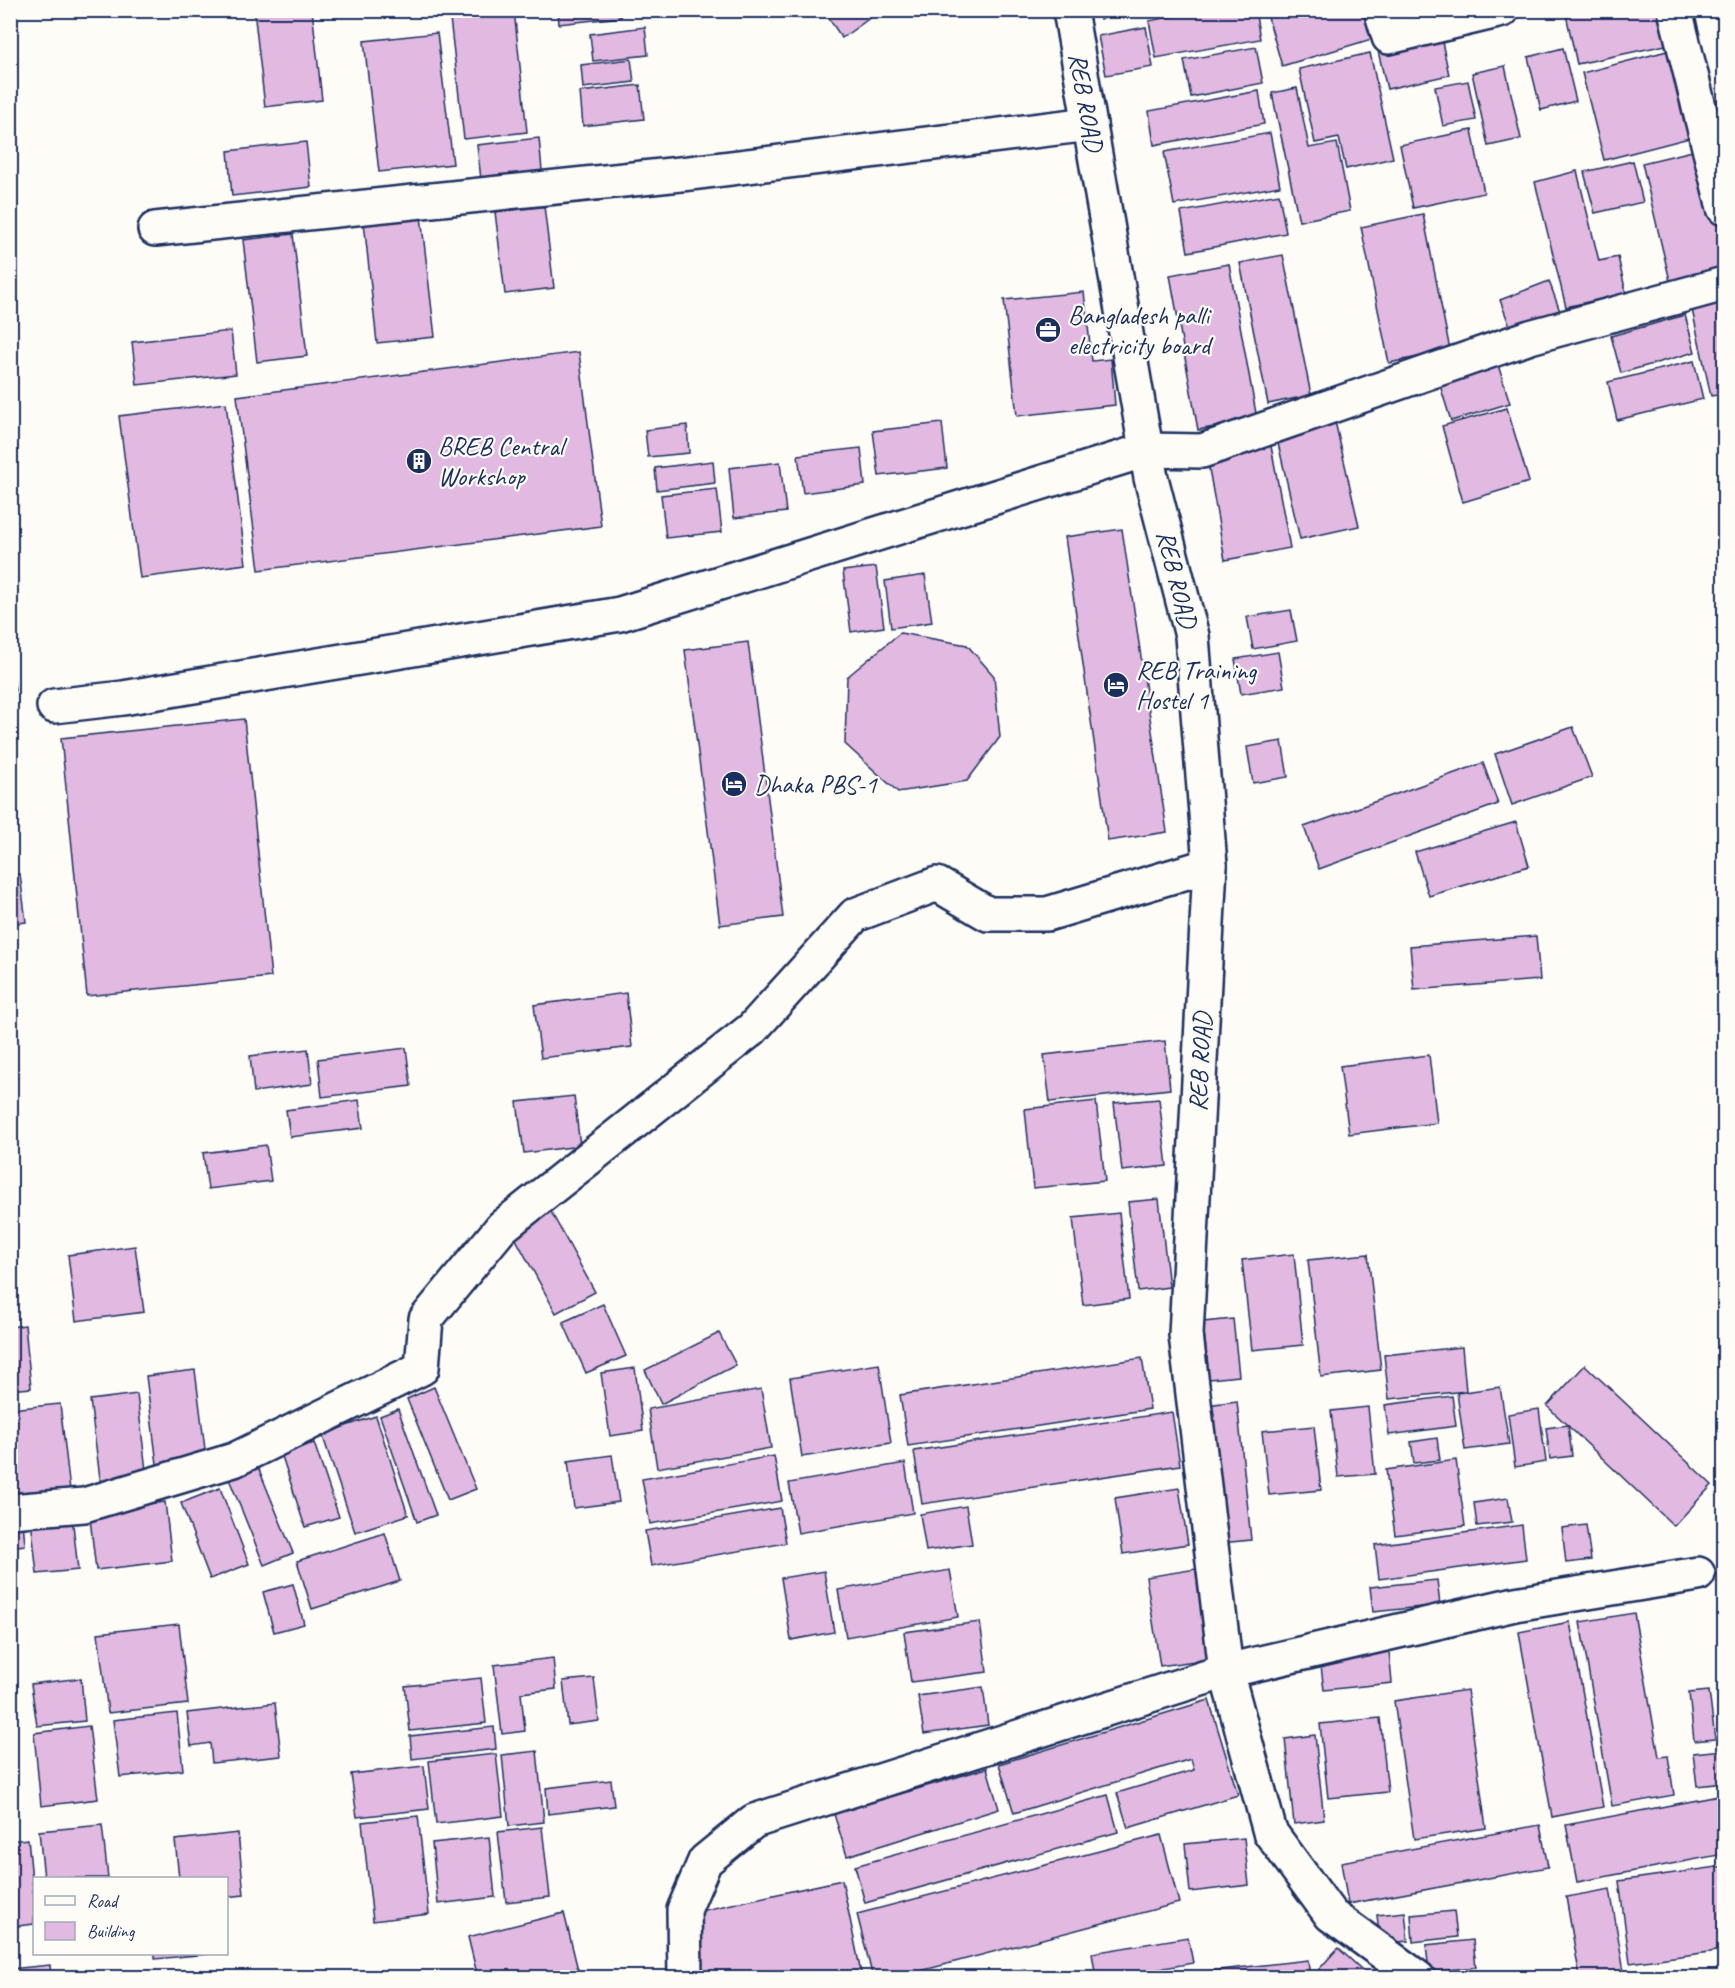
<svg xmlns="http://www.w3.org/2000/svg" width="1735" height="1988" font-family="Caveat,sans-serif">
  <rect width="100%" height="100%" fill="#fdfcf7"/>
  <filter id="ink" filterUnits="userSpaceOnUse"><feTurbulence type="fractalNoise" baseFrequency=".0167" numOctaves="2"/><feDisplacementMap in="SourceGraphic" scale="12" xChannelSelector="R" yChannelSelector="G"/><feConvolveMatrix kernelMatrix="1 2 1 2 8 2 1 2 1" color-interpolation-filters="sRGB"/></filter>
  <g filter="url(#ink)">
    <!-- building -->
    <g fill="#e2b9e0" stroke="#1b2f5e" stroke-width="1.5">
      <path d="M254,10H312L322,100L265,107Z"/>
      <path d="M449,10H514L527,132L464,139Z"/>
      <path d="M558,10H620L621,17L559,24Z"/>
      <path d="M823,10H881L842,38Z"/>
      <path d="M1099,10H1120V15L1100,19Z"/>
      <path d="M1128,10H1157L1129,16Z"/>
      <path d="M1204,10H1255L1260,39L1156,58L1149,21Z"/>
      <path d="M1266,10H1367L1375,38L1282,66Z"/>
      <path d="M1565,10H1668L1675,43L1577,64Z"/>
      <path d="M645,27L648,55L593,61L590,34Z"/>
      <path d="M1146,27L1153,67L1106,75L1098,36Z"/>
      <path d="M437,33L453,164L379,172L364,41Z"/>
      <path d="M1441,37L1449,75L1387,89L1378,51Z"/>
      <path d="M1256,47L1263,83L1191,97L1184,60Z"/>
      <path d="M1563,48L1576,101L1541,110L1528,57Z"/>
      <path d="M1675,49L1697,136L1604,160L1582,73Z"/>
      <path d="M1370,53L1393,158L1346,169L1339,138L1315,143L1299,69Z"/>
      <path d="M631,59L634,82L583,88L581,65Z"/>
      <path d="M1505,66L1521,139L1488,146L1472,73Z"/>
      <path d="M1468,81L1476,120L1443,126L1435,87Z"/>
      <path d="M640,85L644,119L583,126L580,92Z"/>
      <path d="M1297,88L1309,148L1337,143L1350,211L1299,221L1272,93Z"/>
      <path d="M1259,91L1264,124L1154,145L1149,111Z"/>
      <path d="M1724,113V155L1716,116Z"/>
      <path d="M1472,130L1484,193L1413,208L1400,145Z"/>
      <path d="M1270,133L1280,186L1174,205L1164,152Z"/>
      <path d="M539,138L543,181L482,188L477,145Z"/>
      <path d="M306,142L311,187L232,196L228,151Z"/>
      <path d="M1701,149L1724,249V272L1671,285L1642,163Z"/>
      <path d="M1633,161L1643,202L1595,213L1584,172Z"/>
      <path d="M1577,171L1599,261L1618,257L1626,293L1566,307L1535,182Z"/>
      <path d="M1279,194L1286,233L1188,252L1181,212Z"/>
      <path d="M544,206L554,288L505,294L495,212Z"/>
      <path d="M1423,214L1450,350L1389,363L1361,227Z"/>
      <path d="M421,216L435,337L377,343L364,222Z"/>
      <path d="M293,234L307,356L257,362L243,240Z"/>
      <path d="M1283,255L1311,395L1268,404L1240,263Z"/>
      <path d="M1229,264L1257,419L1198,430L1170,275Z"/>
      <path d="M1549,281L1561,314L1512,332L1500,300Z"/>
      <path d="M1084,292L1092,361L1111,359L1115,405L1017,416L1004,300Z"/>
      <path d="M1724,298V394L1711,396L1691,305Z"/>
      <path d="M1685,315L1695,352L1621,373L1611,336Z"/>
      <path d="M231,331L236,374L137,385L132,342Z"/>
      <path d="M579,352L601,526L259,570L237,396Z"/>
      <path d="M1694,361L1703,399L1617,420L1608,382Z"/>
      <path d="M1498,365L1510,403L1451,421L1439,382Z"/>
      <path d="M226,403L246,564L140,578L119,416Z"/>
      <path d="M1507,408L1529,482L1463,502L1442,426Z"/>
      <path d="M1334,417L1359,526L1300,539L1275,430Z"/>
      <path d="M942,423L947,468L879,476L873,431Z"/>
      <path d="M687,425L689,453L648,457L645,430Z"/>
      <path d="M1271,446L1290,548L1225,560L1207,457Z"/>
      <path d="M861,448L865,485L803,493L798,455Z"/>
      <path d="M713,461L715,483L657,490L655,468Z"/>
      <path d="M780,462L786,512L734,518L729,468Z"/>
      <path d="M717,489L722,532L666,538L661,495Z"/>
      <path d="M1122,529L1167,832L1108,841L1065,537Z"/>
      <path d="M876,567L884,627L851,632L843,571Z"/>
      <path d="M925,575L932,622L891,628L885,581Z"/>
      <path d="M1291,610L1297,641L1253,649L1247,617Z"/>
      <path d="M900,633L967,645L994,676L1000,737L967,781L898,792L845,744L847,677Z"/>
      <path d="M748,642L783,917L720,925L685,650Z"/>
      <path d="M1278,652L1284,687L1241,694L1235,659Z"/>
      <path d="M10,657L15,691L10,692Z"/>
      <path d="M244,719L271,977L87,996L61,738Z"/>
      <path d="M1573,727L1592,777L1512,805L1495,754Z"/>
      <path d="M1282,741L1288,777L1253,783L1247,747Z"/>
      <path d="M1483,763L1498,804L1319,869L1304,827Z"/>
      <path d="M1516,822L1529,866L1429,896L1415,852Z"/>
      <path d="M20,874L26,922L10,924V875Z"/>
      <path d="M1536,936L1540,980L1414,990L1410,946Z"/>
      <path d="M626,993L632,1047L541,1058L534,1005Z"/>
      <path d="M1165,1041L1170,1089L1050,1102L1044,1055Z"/>
      <path d="M406,1048L411,1086L322,1097L318,1059Z"/>
      <path d="M308,1049L312,1084L254,1092L250,1056Z"/>
      <path d="M1429,1055L1437,1123L1349,1134L1340,1066Z"/>
      <path d="M574,1096L580,1146L524,1153L517,1102Z"/>
      <path d="M1159,1099L1167,1166L1122,1171L1114,1103Z"/>
      <path d="M359,1100L363,1128L290,1137L286,1110Z"/>
      <path d="M1096,1101L1105,1181L1033,1188L1025,1109Z"/>
      <path d="M266,1145L271,1181L208,1189L203,1153Z"/>
      <path d="M1159,1199L1169,1287L1138,1291L1128,1202Z"/>
      <path d="M550,1210L595,1292L556,1313L511,1230Z"/>
      <path d="M1119,1213L1129,1299L1083,1305L1073,1218Z"/>
      <path d="M135,1246L144,1312L76,1321L68,1255Z"/>
      <path d="M1294,1254L1303,1345L1252,1350L1242,1260Z"/>
      <path d="M1368,1254L1381,1370L1321,1377L1308,1260Z"/>
      <path d="M10,1277L15,1316H10Z"/>
      <path d="M603,1304L626,1356L586,1373L563,1322Z"/>
      <path d="M1233,1319L1239,1376L1209,1379L1203,1322Z"/>
      <path d="M25,1325L31,1388L10,1390V1327Z"/>
      <path d="M719,1333L736,1365L661,1404L645,1370Z"/>
      <path d="M1462,1347L1466,1391L1389,1399L1384,1355Z"/>
      <path d="M1142,1358L1150,1409L908,1446L900,1395Z"/>
      <path d="M879,1364L891,1443L802,1457L790,1378Z"/>
      <path d="M1585,1365L1712,1485L1674,1526L1547,1406Z"/>
      <path d="M635,1368L643,1431L610,1436L601,1373Z"/>
      <path d="M195,1370L207,1465L158,1472L146,1376Z"/>
      <path d="M434,1387L476,1489L448,1500L407,1399Z"/>
      <path d="M1500,1387L1509,1444L1465,1450L1457,1393Z"/>
      <path d="M761,1389L771,1448L657,1468L648,1409Z"/>
      <path d="M137,1394L147,1479L101,1486L90,1400Z"/>
      <path d="M1452,1396L1456,1426L1389,1435L1385,1405Z"/>
      <path d="M1237,1401L1251,1540L1221,1543L1207,1405Z"/>
      <path d="M60,1404L70,1490L10,1496V1409Z"/>
      <path d="M1368,1407L1375,1474L1338,1477L1331,1411Z"/>
      <path d="M398,1409L436,1515L417,1522L380,1416Z"/>
      <path d="M1539,1409L1546,1462L1515,1467L1508,1414Z"/>
      <path d="M1172,1412L1180,1465L922,1504L914,1451Z"/>
      <path d="M376,1416L408,1515L355,1532L322,1434Z"/>
      <path d="M1568,1425L1572,1456L1550,1459L1546,1428Z"/>
      <path d="M1314,1426L1321,1490L1269,1495L1262,1431Z"/>
      <path d="M1437,1438L1440,1460L1414,1463L1411,1442Z"/>
      <path d="M314,1443L339,1517L305,1527L281,1453Z"/>
      <path d="M612,1455L619,1502L574,1508L568,1461Z"/>
      <path d="M774,1456L782,1501L650,1524L642,1479Z"/>
      <path d="M1456,1460L1465,1526L1395,1535L1386,1470Z"/>
      <path d="M256,1462L293,1553L264,1565L227,1474Z"/>
      <path d="M905,1463L913,1513L798,1533L789,1483Z"/>
      <path d="M220,1488L249,1564L210,1579L181,1503Z"/>
      <path d="M1179,1488L1188,1544L1123,1554L1115,1498Z"/>
      <path d="M1508,1498L1512,1522L1477,1526L1474,1503Z"/>
      <path d="M165,1502L172,1561L96,1570L89,1510Z"/>
      <path d="M966,1506L972,1544L926,1551L920,1514Z"/>
      <path d="M780,1508L786,1543L651,1566L645,1531Z"/>
      <path d="M72,1515L78,1570L37,1574L31,1520Z"/>
      <path d="M23,1521L25,1545L10,1547V1523Z"/>
      <path d="M1522,1525L1526,1559L1379,1579L1375,1545Z"/>
      <path d="M1586,1525L1591,1560L1566,1563L1562,1528Z"/>
      <path d="M385,1533L400,1581L312,1609L297,1561Z"/>
      <path d="M1196,1569L1209,1659L1160,1666L1146,1577Z"/>
      <path d="M950,1570L958,1617L846,1637L838,1590Z"/>
      <path d="M824,1571L834,1632L791,1640L781,1578Z"/>
      <path d="M1437,1580L1440,1605L1373,1612L1370,1587Z"/>
      <path d="M293,1584L304,1624L274,1632L263,1592Z"/>
      <path d="M1634,1613L1659,1757L1668,1756L1674,1795L1612,1806L1580,1622Z"/>
      <path d="M980,1622L987,1672L911,1682L904,1632Z"/>
      <path d="M1570,1622L1603,1807L1552,1817L1519,1632Z"/>
      <path d="M179,1624L188,1704L108,1713L98,1633Z"/>
      <path d="M1389,1651L1392,1683L1324,1690L1320,1659Z"/>
      <path d="M553,1658L556,1689L521,1693L525,1731L502,1734L494,1665Z"/>
      <path d="M81,1678L85,1721L37,1726L31,1684Z"/>
      <path d="M481,1678L486,1723L410,1731L405,1686Z"/>
      <path d="M594,1678L599,1721L568,1725L563,1681Z"/>
      <path d="M983,1687L988,1725L924,1734L918,1696Z"/>
      <path d="M1467,1690L1486,1828L1414,1839L1394,1701Z"/>
      <path d="M1709,1691L1715,1739L1694,1741L1689,1693Z"/>
      <path d="M1209,1700L1238,1795L1128,1828L1117,1793L1194,1770L1191,1759L1014,1813L999,1764Z"/>
      <path d="M275,1703L281,1756L212,1763L210,1743L191,1746L187,1713Z"/>
      <path d="M177,1713L183,1770L120,1777L113,1720Z"/>
      <path d="M1380,1718L1388,1792L1328,1798L1320,1724Z"/>
      <path d="M89,1726L98,1799L41,1806L34,1733Z"/>
      <path d="M494,1727L496,1749L412,1759L410,1736Z"/>
      <path d="M1315,1735L1324,1820L1294,1824L1285,1739Z"/>
      <path d="M1724,1750V1783L1697,1786L1693,1753Z"/>
      <path d="M537,1751L544,1822L509,1826L502,1755Z"/>
      <path d="M496,1754L503,1816L436,1824L429,1761Z"/>
      <path d="M424,1766L429,1809L357,1817L351,1774Z"/>
      <path d="M987,1768L999,1809L847,1856L834,1814Z"/>
      <path d="M611,1780L614,1806L548,1814L546,1788Z"/>
      <path d="M1108,1795L1118,1832L865,1903L855,1866Z"/>
      <path d="M1724,1795V1854L1577,1882L1566,1825Z"/>
      <path d="M418,1816L429,1914L373,1921L362,1822Z"/>
      <path d="M102,1825L108,1878H44L39,1831Z"/>
      <path d="M1540,1825L1548,1867L1348,1904L1341,1862Z"/>
      <path d="M542,1827L550,1897L506,1902L498,1832Z"/>
      <path d="M238,1833L244,1895L226,1897V1878H179L175,1840Z"/>
      <path d="M1161,1835L1179,1903L894,1978H873L857,1914Z"/>
      <path d="M489,1837L495,1897L438,1904L432,1843Z"/>
      <path d="M1244,1838L1249,1885L1190,1892L1185,1844Z"/>
      <path d="M28,1839L34,1899V1924L10,1927V1841Z"/>
      <path d="M1724,1866V1950L1630,1963L1619,1881Z"/>
      <path d="M842,1880L862,1978H700L686,1914Z"/>
      <path d="M1610,1889L1625,1978H1580L1566,1897Z"/>
      <path d="M1454,1911L1457,1937L1413,1942L1411,1915Z"/>
      <path d="M1405,1912L1408,1941L1380,1944L1377,1915Z"/>
      <path d="M564,1913L580,1978H478L468,1937Z"/>
      <path d="M1188,1937L1193,1963L1107,1978H1096L1092,1953Z"/>
      <path d="M1473,1940L1476,1967L1429,1972L1426,1945Z"/>
      <path d="M1338,1948L1371,1978L1312,1977Z"/>
      <path d="M155,1954H209L155,1959Z"/>
      <path d="M1308,1960L1310,1978H1211V1971Z"/>
      <path d="M50,1965L51,1978H10V1969Z"/>
      <path d="M1025,1969L1026,1978H949Z"/>
    </g>
    <g fill="none" stroke-linecap="round" stroke-linejoin="round">
      <!-- minor casing -->
      <g stroke="#1b2f5e" stroke-width="38">
        <g id="minor">
          <path d="M1070,10L1151,478L1192,636L1210,865L1186,1335L1226,1671L1270,1832L1331,1915L1418,1978"/>
          <path d="M1381,10L1389,37L1502,10"/>
          <path d="M1675,10L1724,208"/>
          <path d="M155,229L690,173L1090,124"/>
          <path d="M54,706L123,698L620,614L1146,450L1202,451L1530,337L1724,284"/>
          <path d="M10,1511L84,1505L234,1460L422,1368L426,1319L502,1227L752,1029L855,915L937,884L988,914H1047L1210,865"/>
          <path d="M685,1978L684,1910L705,1861L754,1821L1226,1671L1515,1604L1698,1574"/>
        </g>
      </g>
      <!-- minor -->
      <use href="#minor" stroke="#fdfcf7" stroke-width="33"/>
    </g>
  </g>
  <!-- icons -->
  <defs>
    <g id="office-disc" transform="scale(1.35)"><circle r="9.5" fill="#1b2f5e" stroke="#fdfcf7"/><path d="M-6-3h4V-5.5h4V-3h4V5H-6ZM-1-4.5V-3h2v-1.5ZM-6 0V1H6V0Z" fill="#fff"/></g>
    <g id="building-disc" transform="scale(1.35)"><circle r="9.5" fill="#1b2f5e" stroke="#fdfcf7"/><path d="M-4-6H4V6H1V3H-1V6H-4ZM-2.5-4.3h1.7v1.8h-1.7ZM.8-4.3h1.7v1.8H.8ZM-2.5-1h1.7V.8h-1.7ZM.8-1h1.7V.8H.8Z" fill="#fff"/></g>
    <g id="hotel-disc" transform="scale(1.35)"><circle r="9.5" fill="#1b2f5e" stroke="#fdfcf7"/><path d="M-6-4.5h1.5V1H6V5H4.5V3h-9V5H-6ZM-4 0a1.8 1.8 0 1 1 3.6 0ZM.5 0V-2.5h3Q6-2.5 6 0Z" fill="#fff"/></g>
  </defs>
  <g fill-rule="evenodd">
    <use href="#office-disc" x="1048" y="330"/>
    <use href="#building-disc" x="419" y="461"/>
    <use href="#hotel-disc" x="1116" y="685"/>
    <use href="#hotel-disc" x="734" y="784"/>
  </g>
  <g text-anchor="middle" dominant-baseline="central" stroke-width="4.5" stroke-linejoin="round" paint-order="stroke">
    <!-- street labels -->
    <g font-size="26" fill="#1b2f5e" stroke="#fdfcf7">
      <text transform="translate(1086 102) rotate(80)">REB ROAD</text>
      <text transform="translate(1177 579) rotate(76)">REB ROAD</text>
      <text transform="translate(1200 1062) rotate(-87)">REB ROAD</text>
    </g>
    <!-- poi labels -->
    <g font-size="26" fill="#1b2f5e" stroke="#fdfcf7" text-anchor="start">
      <text x="1068" y="315">Bangladesh palli<tspan x="1068" dy="30">electricity board</tspan></text>
      <text x="438" y="446">BREB Central<tspan x="438" dy="30">Workshop</tspan></text>
      <text x="1136" y="670">REB Training<tspan x="1136" dy="30">Hostel 1</tspan></text>
      <text x="754" y="784">Dhaka PBS-1</text>
    </g>
  </g>
  <!-- margin -->
  <rect width="1735" height="1988" fill="none" stroke="#fdfcf7" stroke-width="36"/>
  <rect x="18" y="18" width="1699" height="1952" fill="none" stroke="#1b2f5e" stroke-width="2" filter="url(#ink)"/>
  <!-- legend -->
  <rect x="33" y="1877" width="195" height="78" fill="#fdfcf7" stroke="#a3aaba" stroke-width="1.5"/>
  <rect x="45" y="1896" width="30" height="9" fill="#fdfcf7" stroke="#a3aaba" stroke-width="1.5"/>
  <text x="87" y="1907" font-size="18" fill="#1b2f5e">Road</text>
  <rect x="45" y="1922" width="30" height="18" fill="#e2b9e0" stroke="#a3aaba" stroke-width="1.5"/>
  <text x="87" y="1937" font-size="18" fill="#1b2f5e">Building</text>
</svg>
